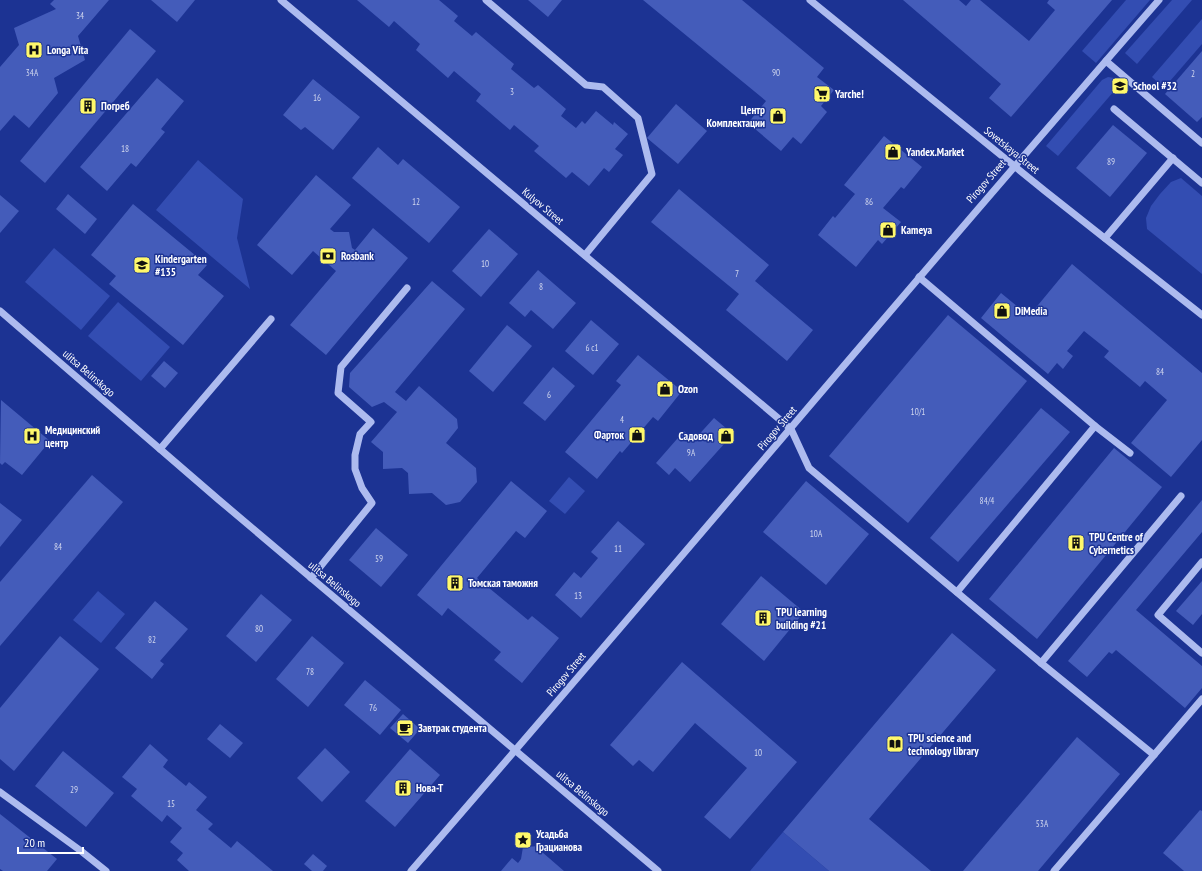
<svg xmlns="http://www.w3.org/2000/svg" width="1202" height="871" font-family="'PT Sans Narrow',sans-serif">
  <rect width="100%" height="100%" fill="#1c3393"/>
  <!-- green -->
  <g fill="#334db2">
    <path d="M1126,0H1150L1096,63L1082,51Z"/>
    <path d="M1172,0H1192L1137,64L1125,53Z"/>
    <path d="M1202,19V44L1164,88L1152,77Z"/>
    <path d="M1108,77L1114,78L1121,83L1058,156L1046,146L1102,80Z"/>
    <path d="M198,160L243,199L237,238L250,289L156,210Z"/>
    <path d="M1181,178L1202,196V274L1147,229L1146,218L1151,206L1160,194L1171,182Z"/>
    <path d="M54,248L110,296L81,330L25,282Z"/>
    <path d="M118,302L170,347L141,381L88,336Z"/>
    <path d="M569,477L585,491L565,514L549,501Z"/>
    <path d="M98,591L125,614L101,643L73,620Z"/>
    <path d="M783,832L829,871H750Z"/>
  </g>
  <!-- building -->
  <g fill="#445cba">
    <path d="M54,0H109L78,36L85,60L54,78L58,93L29,128L14,115L0,131V67L19,45L14,28L56,9L50,4Z"/>
    <path d="M151,0H195L177,22Z"/>
    <path d="M357,0H439L458,16L454,21L472,36L476,32L514,64L511,69L534,88L538,85L566,109L561,116L576,128L582,121L585,124L596,111L613,125L614,122L628,134L615,149L623,155L609,172L604,168L589,186L572,172L566,178L534,151L539,146L514,125L510,130L476,101L481,94L454,71L448,78L416,50L420,44L394,21L389,27Z"/>
    <path d="M528,0H562L548,17Z"/>
    <path d="M643,0H742L824,68L817,77L834,90L821,106L827,112L801,144L793,137L781,151L748,123L766,101Z"/>
    <path d="M903,0H959L966,6L971,0H980L1029,41L1055,10L1047,3L1049,0H1112L1011,117L989,98L1001,84Z"/>
    <path d="M130,29L156,51L45,183L20,161Z"/>
    <path d="M1202,51V117L1197,122L1165,94Z"/>
    <path d="M157,78L184,101L161,129L165,132L136,167L131,163L107,191L80,167Z"/>
    <path d="M313,79L360,117L333,150L305,127L301,130L283,115Z"/>
    <path d="M676,104L707,131L678,164L647,138Z"/>
    <path d="M1113,125L1147,153L1110,197L1076,168Z"/>
    <path d="M884,136L922,167L904,189L901,187L883,208L901,222L882,244L878,240L856,267L818,235L833,216L835,218L855,194L844,185Z"/>
    <path d="M378,147L398,165L403,159L460,207L429,243L352,178Z"/>
    <path d="M316,175L351,205L330,229L334,232H349L352,248L355,250L373,228L408,258L326,355L290,325L336,271L313,251L292,275L257,245Z"/>
    <path d="M679,189L769,265L755,281L813,330L787,361L726,310L739,294L651,222Z"/>
    <path d="M68,194L97,219L85,234L56,209Z"/>
    <path d="M0,195L19,211L0,233Z"/>
    <path d="M133,204L207,265L198,275L224,296L183,345L109,284L116,276L91,255Z"/>
    <path d="M489,229L518,254L481,297L452,271Z"/>
    <path d="M1072,264L1202,373V440L1171,477L1131,443L1167,400L1145,381L1140,387L1104,357L1109,351L1084,331L1067,351L1073,356L1063,369L1057,363L1048,374L981,318L1001,293L1029,316Z"/>
    <path d="M538,270L576,303L553,329L531,310L525,317L509,303Z"/>
    <path d="M432,281L465,309L395,392L406,401L419,386L457,419L458,428L446,443L476,468L477,482L460,502L446,505L432,493L409,494L408,473L402,468L383,469V452L371,442L397,412L384,402L372,407L349,387L350,373Z"/>
    <path d="M948,315L1027,381L908,523L829,456Z"/>
    <path d="M591,320L619,344L593,375L565,351Z"/>
    <path d="M507,325L532,346L493,392L469,371Z"/>
    <path d="M638,355L682,391L658,421L653,417L622,453L620,451L597,479L565,452L621,385L616,381Z"/>
    <path d="M164,361L178,373L165,388L151,376Z"/>
    <path d="M553,367L575,386L545,421L523,403Z"/>
    <path d="M1,400L50,441L22,475L5,462L2,465L0,463Z"/>
    <path d="M1041,408L1070,432L958,562L930,538Z"/>
    <path d="M714,418L733,434L690,482L675,468L669,475L656,463L684,431L694,440Z"/>
    <path d="M1114,448L1162,487L1037,639L989,599Z"/>
    <path d="M92,475L123,502L0,646V582Z"/>
    <path d="M511,481L547,511L525,538L516,531L477,578L528,620L532,616L559,638L522,683L494,660L501,652L448,608L442,616L417,595Z"/>
    <path d="M806,481L869,534L826,585L763,532Z"/>
    <path d="M1202,500V532L1136,610L1202,666V688L1185,708L1116,650L1112,654L1109,652L1087,677L1068,661Z"/>
    <path d="M0,503L22,520L0,547Z"/>
    <path d="M618,521L645,544L581,618L555,595L574,572L581,578L598,558L591,552Z"/>
    <path d="M376,528L408,555L381,587L349,560Z"/>
    <path d="M761,576L804,612L764,661L721,624Z"/>
    <path d="M1202,581V614L1193,625L1176,611Z"/>
    <path d="M261,594L292,620L256,662L226,636Z"/>
    <path d="M155,601L188,629L160,661L164,664L152,679L115,648Z"/>
    <path d="M952,633L996,670L869,819L931,871H829L783,832Z"/>
    <path d="M60,636L99,669L14,771L0,759V708Z"/>
    <path d="M312,636L344,663L308,707L276,679Z"/>
    <path d="M682,662L797,762L730,839L704,817L747,768L695,723L653,772L639,760L633,766L610,745Z"/>
    <path d="M365,680L401,710L380,735L344,705Z"/>
    <path d="M403,714L420,729L408,743L390,728Z"/>
    <path d="M220,724L243,743L230,758L207,739Z"/>
    <path d="M1077,737L1120,774L1038,871H963Z"/>
    <path d="M150,744L168,760L163,767L186,786L189,782L207,797L196,810L213,824L208,829L231,848L237,841L273,871H189L177,860L183,853L170,842L182,828L167,815L162,822L131,796L137,789L122,777Z"/>
    <path d="M325,748L350,772L322,802L297,778Z"/>
    <path d="M410,749L440,775L395,827L365,801Z"/>
    <path d="M63,751L114,793L86,827L35,786Z"/>
    <path d="M1200,810L1202,811V871H1184L1163,853Z"/>
    <path d="M0,814L57,859L47,871H3L0,869Z"/>
    <path d="M541,846L542,852L564,871H501L512,858L518,863L521,859L523,847Z"/>
    <path d="M313,854L327,866L323,871H312L304,864Z"/>
  </g>
  <g fill="none" stroke-linecap="round" stroke-linejoin="round">
    <!-- minor -->
    <g stroke="#adbbef" stroke-width="7">
      <path d="M281,0L791,429L809,468L1041,663L1154,755L1054,871"/>
      <path d="M486,0L586,85L603,87L638,118L652,174L585,255"/>
      <path d="M810,0L1045,191L1202,315"/>
      <path d="M1106,61L1202,143"/>
      <path d="M1114,109L1202,183"/>
      <path d="M1105,238L1173,158"/>
      <path d="M919,277L1095,426L1130,453"/>
      <path d="M0,311L219,500L658,871"/>
      <path d="M160,449L271,319"/>
      <path d="M1202,562L1158,615L1202,653"/>
      <path d="M311,578L372,503L362,488L355,469V455L360,434L371,422L338,393L341,367L407,288"/>
      <path d="M957,592L1095,426"/>
      <path d="M1041,663L1181,496"/>
      <path d="M1154,755L1202,699"/>
      <path d="M0,792L81,851L106,871"/>
      <path d="M411,871C662,582 907,288 1159,0"/>
    </g>
  </g>
  <!-- icons -->
  <defs>
    <g id="hospital-square" transform="scale(0.9)"><rect x="-9" y="-9" width="18" height="18" rx="4" fill="#fff86b" stroke="#1c3393"/><path d="M-5-5h3v3.5h4V-5h3V5h-3V1.5h-4V5h-3Z" fill="#111"/></g>
    <g id="school-square" transform="scale(0.9)"><rect x="-9" y="-9" width="18" height="18" rx="4" fill="#fff86b" stroke="#1c3393"/><path d="M0-5L7-2L0 1L-7-2ZM-4 1L0 2.5L4 1V4Q0 6-4 4Z" fill="#111"/></g>
    <g id="supermarket-square" transform="scale(0.9)"><rect x="-9" y="-9" width="18" height="18" rx="4" fill="#fff86b" stroke="#1c3393"/><path d="M-6-5.5h2.5l.6 2H6L4.5 2H-2.5L-4.4-4H-6ZM-1.5 3.2a1.3 1.3 0 1 0 .1 0ZM3 3.2a1.3 1.3 0 1 0 .1 0Z" fill="#111"/></g>
    <g id="building-square" transform="scale(0.9)"><rect x="-9" y="-9" width="18" height="18" rx="4" fill="#fff86b" stroke="#1c3393"/><path d="M-4-6H4V6H1V3H-1V6H-4ZM-2.5-4.3h1.7v1.8h-1.7ZM.8-4.3h1.7v1.8H.8ZM-2.5-1h1.7V.8h-1.7ZM.8-1h1.7V.8H.8Z" fill="#111"/></g>
    <g id="shop-square" transform="scale(0.9)"><rect x="-9" y="-9" width="18" height="18" rx="4" fill="#fff86b" stroke="#1c3393"/><path d="M-5-2.5h2.3a2.7 3.5 0 0 1 5.4 0H5L5.5 6h-11ZM-1.5-2.5h3a1.5 2.3 0 0 0-3 0Z" fill="#111"/></g>
    <g id="bank-square" transform="scale(0.9)"><rect x="-9" y="-9" width="18" height="18" rx="4" fill="#fff86b" stroke="#1c3393"/><path d="M-6-4H6V4H-6ZM0-2.3a2.3 2.3 0 1 0 0 4.6a2.3 2.3 0 1 0 0-4.6Z" fill="#111"/></g>
    <g id="cafe-square" transform="scale(0.9)"><rect x="-9" y="-9" width="18" height="18" rx="4" fill="#fff86b" stroke="#1c3393"/><path d="M-5.5-4.5H6V0H3Q3 3.5 0 3.5H-2.5Q-5.5 3.5-5.5 0ZM3-3.2v2h1.7v-2ZM-6 4.5H4V6H-6Z" fill="#111"/></g>
    <g id="library-square" transform="scale(0.9)"><rect x="-9" y="-9" width="18" height="18" rx="4" fill="#fff86b" stroke="#1c3393"/><path d="M-6-4Q-3-5.5-.7-3.5V5Q-3 3-6 4ZM6-4Q3-5.5 .7-3.5V5Q3 3 6 4Z" fill="#111"/></g>
    <g id="sight-square" transform="scale(0.9)"><rect x="-9" y="-9" width="18" height="18" rx="4" fill="#fff86b" stroke="#1c3393"/><path d="M0-6L1.8-2.2L6-1.7L2.9 1.2L3.7 5.4L0 3.3L-3.7 5.4L-2.9 1.2L-6-1.7L-1.8-2.2Z" fill="#111"/></g>
  </defs>
  <g fill-rule="evenodd">
    <use href="#hospital-square" x="34" y="50"/>
    <use href="#school-square" x="1120" y="86"/>
    <use href="#supermarket-square" x="822" y="94"/>
    <use href="#building-square" x="88" y="106"/>
    <use href="#shop-square" x="778" y="116"/>
    <use href="#shop-square" x="893" y="152"/>
    <use href="#shop-square" x="888" y="230"/>
    <use href="#bank-square" x="328" y="256"/>
    <use href="#school-square" x="142" y="265"/>
    <use href="#shop-square" x="1002" y="311"/>
    <use href="#shop-square" x="665" y="389"/>
    <use href="#shop-square" x="637" y="435"/>
    <use href="#hospital-square" x="32" y="436"/>
    <use href="#shop-square" x="726" y="436"/>
    <use href="#building-square" x="1076" y="543"/>
    <use href="#building-square" x="455" y="583"/>
    <use href="#building-square" x="763" y="618"/>
    <use href="#cafe-square" x="405" y="728"/>
    <use href="#library-square" x="895" y="744"/>
    <use href="#building-square" x="403" y="788"/>
    <use href="#sight-square" x="523" y="840"/>
  </g>
  <g text-anchor="middle" dominant-baseline="central" stroke-width="3" stroke-linejoin="round" paint-order="stroke">
    <!-- number labels -->
    <g font-size="9" fill="#d0d6ee">
      <text x="80" y="15">34</text>
      <text x="32" y="72">34А</text>
      <text x="776" y="72">90</text>
      <text x="1193" y="73">2</text>
      <text x="512" y="91">3</text>
      <text x="317" y="97">16</text>
      <text x="125" y="148">18</text>
      <text x="1111" y="161">89</text>
      <text x="416" y="201">12</text>
      <text x="869" y="201">86</text>
      <text x="485" y="263">10</text>
      <text x="737" y="273">7</text>
      <text x="541" y="286">8</text>
      <text x="592" y="347">6 с1</text>
      <text x="1160" y="371">84</text>
      <text x="549" y="394">6</text>
      <text x="918" y="411">10/1</text>
      <text x="622" y="419">4</text>
      <text x="691" y="452">9А</text>
      <text x="987" y="500">84/4</text>
      <text x="816" y="533">10А</text>
      <text x="58" y="546">84</text>
      <text x="618" y="548">11</text>
      <text x="379" y="558">59</text>
      <text x="578" y="595">13</text>
      <text x="259" y="628">80</text>
      <text x="152" y="639">82</text>
      <text x="310" y="671">78</text>
      <text x="373" y="707">76</text>
      <text x="758" y="752">10</text>
      <text x="74" y="789">29</text>
      <text x="171" y="803">15</text>
      <text x="1042" y="823">53А</text>
    </g>
    <!-- poi labels -->
    <g font-size="11" font-weight="bold" fill="#fff" stroke="#1c3393" text-anchor="start">
      <text x="47" y="50">Longa Vita</text>
      <text x="1133" y="86">School #32</text>
      <text x="835" y="94">Yarche!</text>
      <text x="101" y="106">Погреб</text>
      <text x="765" y="110" text-anchor="end">Центр<tspan x="765" dy="13">Комплектации</tspan></text>
      <text x="906" y="152">Yandex.Market</text>
      <text x="901" y="230">Kameya</text>
      <text x="341" y="256">Rosbank</text>
      <text x="155" y="259">Kindergarten<tspan x="155" dy="13">#135</tspan></text>
      <text x="1015" y="311">DiMedia</text>
      <text x="678" y="389">Ozon</text>
      <text x="45" y="430">Медицинский<tspan x="45" dy="13">центр</tspan></text>
      <text x="624" y="435" text-anchor="end">Фарток</text>
      <text x="713" y="436" text-anchor="end">Садовод</text>
      <text x="1089" y="537">TPU Centre of<tspan x="1089" dy="13">Cybernetics</tspan></text>
      <text x="468" y="583">Томская таможня</text>
      <text x="776" y="612">TPU learning<tspan x="776" dy="13">building #21</tspan></text>
      <text x="418" y="728">Завтрак студента</text>
      <text x="908" y="738">TPU science and<tspan x="908" dy="13">technology library</tspan></text>
      <text x="416" y="788">Нова-Т</text>
      <text x="536" y="834">Усадьба<tspan x="536" dy="13">Грацианова</tspan></text>
    </g>
    <!-- street labels -->
    <g font-size="11" fill="#fff" stroke="#1c3393">
      <text transform="translate(1012 150) rotate(39)">Sovetskaya Street</text>
      <text transform="translate(986 181) rotate(-49)">Pirogov Street</text>
      <text transform="translate(543 206) rotate(40)">Kulyov Street</text>
      <text transform="translate(89 373) rotate(41)">ulitsa Belinskogo</text>
      <text transform="translate(777 428) rotate(-50)">Pirogov Street</text>
      <text transform="translate(335 584) rotate(40)">ulitsa Belinskogo</text>
      <text transform="translate(566 674) rotate(-50)">Pirogov Street</text>
      <text transform="translate(583 793) rotate(40)">ulitsa Belinskogo</text>
    </g>
  </g>
  <!-- scale -->
  <path d="M18 847v6h65v-6" fill="none" stroke="#ffffff" stroke-width="2"/>
  <text x="24" y="847" font-size="12" fill="#ffffff" stroke="#1c3393" stroke-width="3" paint-order="stroke">20 m</text>
</svg>
